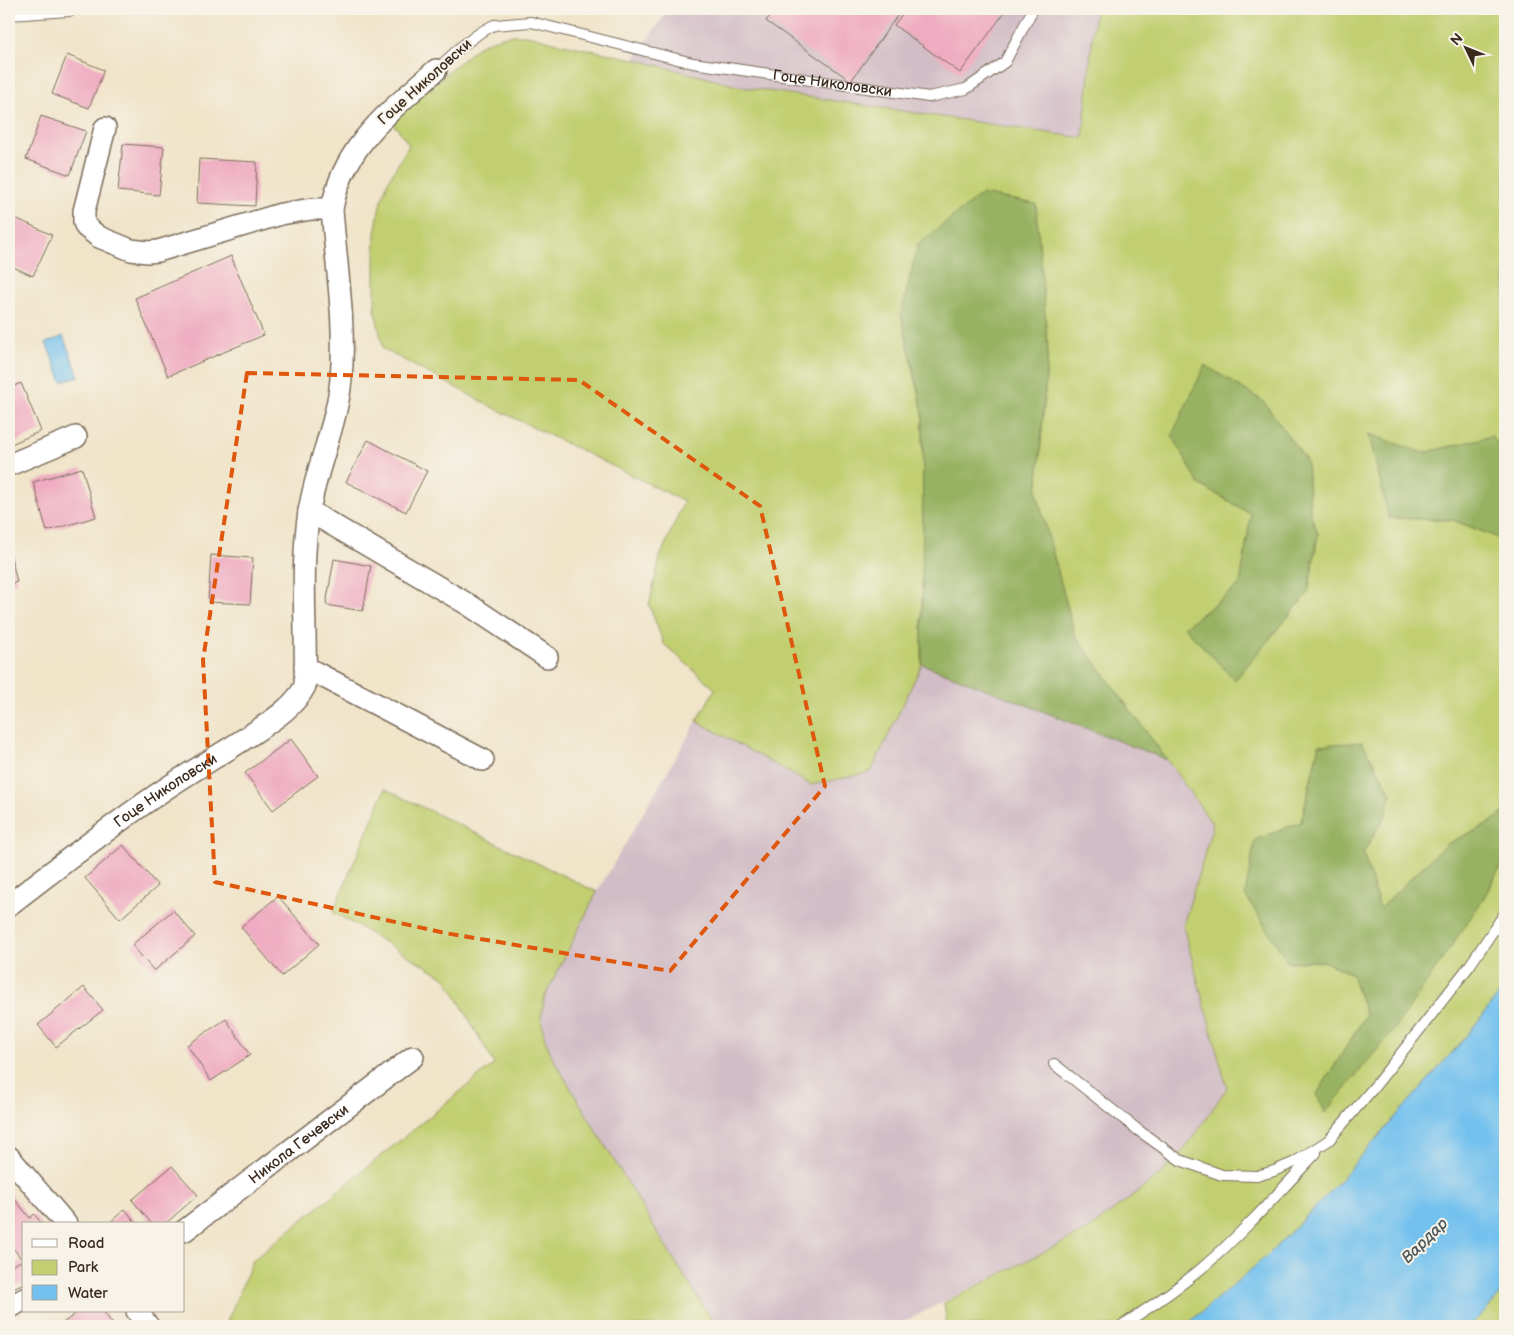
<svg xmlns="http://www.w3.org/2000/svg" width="1514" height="1335" font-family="'Balsamiq Sans',sans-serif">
  <rect width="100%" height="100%" fill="#f7f3e8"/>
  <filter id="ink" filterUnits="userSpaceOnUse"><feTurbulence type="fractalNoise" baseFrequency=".02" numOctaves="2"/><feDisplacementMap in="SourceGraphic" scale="10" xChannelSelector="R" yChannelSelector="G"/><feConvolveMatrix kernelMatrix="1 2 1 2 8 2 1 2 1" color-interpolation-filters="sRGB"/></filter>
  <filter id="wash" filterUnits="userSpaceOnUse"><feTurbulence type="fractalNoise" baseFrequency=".0096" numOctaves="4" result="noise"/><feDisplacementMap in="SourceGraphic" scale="20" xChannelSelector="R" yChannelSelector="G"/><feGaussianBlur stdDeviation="1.12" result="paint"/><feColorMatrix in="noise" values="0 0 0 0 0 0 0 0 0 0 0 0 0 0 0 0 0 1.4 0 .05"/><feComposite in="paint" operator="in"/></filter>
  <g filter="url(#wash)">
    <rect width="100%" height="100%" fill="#f0e4c9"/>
    <!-- industrial -->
    <g fill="#d2bdc6">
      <path d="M669,9H1095L1083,138L742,87L634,59Z"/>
      <path d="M922,664L1167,760L1213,825L1183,926L1227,1088L1187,1146L1162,1173L1091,1228L895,1326H716L663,1242L552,1057L544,1036L541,1017L545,996L597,892L697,721L811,785L871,772Z"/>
    </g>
    <!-- green -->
    <g fill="#c1cf71" stroke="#7e7c48" fill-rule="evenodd">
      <path d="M1095,9H1332L1333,13L1420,9H1505V458L1492,436L1423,454L1369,434L1389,518L1453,520L1501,539L1505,536V811L1487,825L1446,844L1380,909L1363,852L1386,815L1319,745L1301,822L1255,840L1288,962L1323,961L1352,974L1366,1015L1317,1094L1483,899L1505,858V987L1464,1039L1327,1195L1268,1255L1185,1326H947L944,1303L1091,1228L1162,1173L1187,1146L1227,1088L1183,926L1213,825L1167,760L1075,635L1037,494L1048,350L901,314L923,412L922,664L871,772L811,785L697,721L715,689L664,644L649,605L660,557L684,501L498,410L383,349L375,309V234L380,205L388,181L409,145L398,129L389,121L479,46C506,33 521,31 549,41L634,59L742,87L1083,138ZM1307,462L1310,513L1318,534L1308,593L1235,679L1184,627L1240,585L1251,514L1199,484Z"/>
      <path d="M385,789L597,892L545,996L541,1017L544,1036L552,1057L663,1242L716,1326H225L253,1260L494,1064L446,978L333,912Z"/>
      <path d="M1505,1290V1326H1470Z"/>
    </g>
    <!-- forest -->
    <g fill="#98b263" stroke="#6a6e40">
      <path d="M982,194L1036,204L1048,350L1037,494L1075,635L1167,760L922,664L923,412L901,314L918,244Z"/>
      <path d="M1205,365L1263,401L1307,462L1310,513L1318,534L1308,593L1235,680L1184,627L1240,585L1251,514L1199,484L1172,435Z"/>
      <path d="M1369,434L1423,453L1492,436L1505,458V536L1501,539L1453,520L1389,518Z"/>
      <path d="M1362,742L1391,793L1386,815L1363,853L1380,908L1446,844L1487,825L1505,811V858L1483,899L1400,1022L1325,1113L1317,1094L1366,1015L1352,974L1323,961L1288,962L1245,895L1255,840L1301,822L1319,745Z"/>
    </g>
    <!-- water -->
    <g fill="#73c1ee" stroke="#577686">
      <path d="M63,336L79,376L62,382L46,343Z"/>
      <path d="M1505,987V1290L1470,1326H1185L1268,1255L1327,1195L1464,1039Z"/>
    </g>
    <g id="blocks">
      <!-- building -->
      <g fill="#efabc1">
        <path d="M775,9H902L851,81L766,21Z"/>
        <path d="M906,9H1007L960,73L894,25Z"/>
        <path d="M67,55L104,70L89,108L52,94Z"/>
        <path d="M41,116L86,131L70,175L26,159Z"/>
        <path d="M123,144L164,147L159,195L118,191Z"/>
        <path d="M199,159L257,162L255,206L197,203Z"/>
        <path d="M9,215L52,235L33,276L9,265Z"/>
        <path d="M231,256L264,335L168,376L135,298Z"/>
        <path d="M21,383L41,431L9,445V388Z"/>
        <path d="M368,440L427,471L406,512L346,482Z"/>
        <path d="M82,468L96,517L47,531L33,482Z"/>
        <path d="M9,548L17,582L9,584Z"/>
        <path d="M211,555L253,558L250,604L208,602Z"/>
        <path d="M334,559L371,566L363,611L326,605Z"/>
        <path d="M291,739L318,776L273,810L245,773Z"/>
        <path d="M123,845L158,886L120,919L85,878Z"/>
        <path d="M278,896L319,944L282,976L241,927Z"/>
        <path d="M173,910L195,936L154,971L132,945Z"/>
        <path d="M84,987L103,1010L56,1047L38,1025Z"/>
        <path d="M226,1019L250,1055L211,1081L187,1045Z"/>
        <path d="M172,1166L198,1195L165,1224H152L132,1200Z"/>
        <path d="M9,1192L30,1218L34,1214L42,1224H24V1262L9,1243Z"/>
        <path d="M125,1209L137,1224H108Z"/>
        <path d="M21,1261L24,1266V1283L11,1289L9,1284V1267Z"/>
        <path d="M79,1311H103L114,1326H65L63,1323Z"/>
      </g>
    </g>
  </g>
  <g filter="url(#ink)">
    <use href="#blocks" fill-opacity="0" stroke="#7a6b5a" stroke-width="1"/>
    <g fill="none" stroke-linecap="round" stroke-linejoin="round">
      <!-- service casing -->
      <g stroke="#7a6b5a" stroke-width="12">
        <g id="service">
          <path d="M9,15L69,11L74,9"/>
          <path id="s1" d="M436,70L462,46L481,32L494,25L531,22L693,63L929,97L966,89L1005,62L1033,9"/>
          <path d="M1054,1064L1138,1130L1180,1160L1222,1175L1257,1176L1274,1171L1295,1162L1329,1140L1375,1086L1425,1023L1470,965L1505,913"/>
          <path d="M1121,1326C1149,1308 1177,1289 1202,1268C1243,1233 1279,1192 1316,1153"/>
        </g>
      </g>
      <!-- minor casing -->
      <g stroke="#7a6b5a" stroke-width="24">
        <g id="minor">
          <path d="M105,128L84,211V222L86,227L99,237L131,250L148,252L158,251L281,214L312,209H332"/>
          <path d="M9,465L76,437"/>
          <path d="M309,511L469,605L547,657"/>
          <path d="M305,667L483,760"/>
          <path id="s2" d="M9,905C57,868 105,830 155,796C188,773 222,754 255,732C273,720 295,706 305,686C307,628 300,569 309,512C316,467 337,425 341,379C346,323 336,265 332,209C343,145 391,111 436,70"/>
          <path d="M9,1157L66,1224"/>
          <path id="s3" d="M184,1231L413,1057"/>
          <path d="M9,1308L24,1299"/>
          <path d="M137,1311L148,1326"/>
        </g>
      </g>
      <!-- service -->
      <use href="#service" stroke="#fff" stroke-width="10"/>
      <!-- minor -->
      <use href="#minor" stroke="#fff" stroke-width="21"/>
    </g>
  </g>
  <!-- marked area -->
  <path fill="none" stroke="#df570d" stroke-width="4" stroke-dasharray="10 6" stroke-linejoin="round" d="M247,373L579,380L760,506L825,786L670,971L445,933L215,882L203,660Z"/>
  <g text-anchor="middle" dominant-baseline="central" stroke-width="4" stroke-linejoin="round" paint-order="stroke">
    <!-- street labels -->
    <g font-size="15" fill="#3b2a1e" stroke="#f7f3e8">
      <text transform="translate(425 82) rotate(-42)">Гоце Николовски</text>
      <text stroke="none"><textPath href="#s1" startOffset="419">Гоце Николовски</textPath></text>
      <text stroke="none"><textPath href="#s2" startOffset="194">Гоце Николовски</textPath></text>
      <text stroke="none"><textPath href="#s3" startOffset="144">Никола Гечевски</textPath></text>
    </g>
    <!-- water labels -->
    <g font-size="16" font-style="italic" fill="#4c575c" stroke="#f7f3e8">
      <text transform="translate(1425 1241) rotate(-44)">Вардар</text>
    </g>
  </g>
  <!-- margin -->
  <rect width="1514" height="1335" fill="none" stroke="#f7f3e8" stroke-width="30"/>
  <!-- legend -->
  <rect x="22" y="1222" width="162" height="90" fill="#f7f3e8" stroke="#aca397"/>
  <rect x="32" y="1239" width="25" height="8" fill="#ffffff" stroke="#aca397"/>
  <text x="68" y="1248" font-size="15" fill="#3b2a1e">Road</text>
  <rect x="32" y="1260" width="25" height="15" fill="#c1cf71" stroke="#aca397"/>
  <text x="68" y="1272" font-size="15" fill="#3b2a1e">Park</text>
  <rect x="32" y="1285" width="25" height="15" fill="#73c1ee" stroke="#aca397"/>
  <text x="68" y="1298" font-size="15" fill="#3b2a1e">Water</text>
  <!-- north arrow -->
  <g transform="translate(1466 48) rotate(313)" stroke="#f7f3e8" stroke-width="4" paint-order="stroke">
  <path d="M0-4L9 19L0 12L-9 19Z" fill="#3b2a1e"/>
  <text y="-8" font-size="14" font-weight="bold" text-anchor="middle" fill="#3b2a1e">N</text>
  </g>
</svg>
